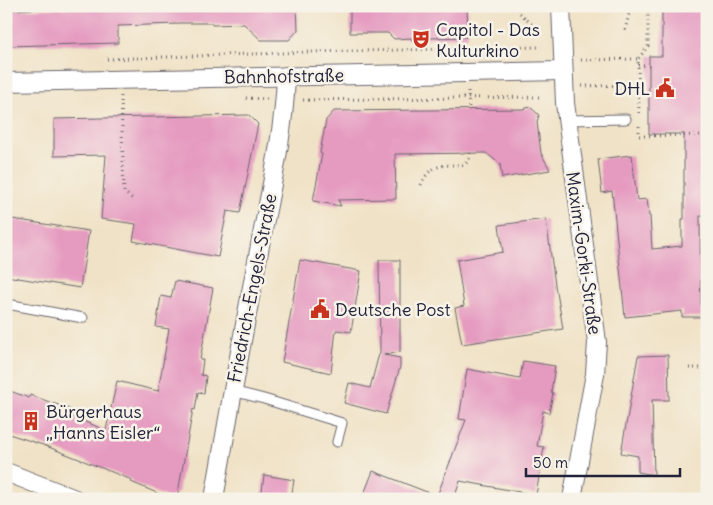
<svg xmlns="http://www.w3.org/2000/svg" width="713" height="505" font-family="Delius,sans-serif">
  <rect width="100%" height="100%" fill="#f7f3e8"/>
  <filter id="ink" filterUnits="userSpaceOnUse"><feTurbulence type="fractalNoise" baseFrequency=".02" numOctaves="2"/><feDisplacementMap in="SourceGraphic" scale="10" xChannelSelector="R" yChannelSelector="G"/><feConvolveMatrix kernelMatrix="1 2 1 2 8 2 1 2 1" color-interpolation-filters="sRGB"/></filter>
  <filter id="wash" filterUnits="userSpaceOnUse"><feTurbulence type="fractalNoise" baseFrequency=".0096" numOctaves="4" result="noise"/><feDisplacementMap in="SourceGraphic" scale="20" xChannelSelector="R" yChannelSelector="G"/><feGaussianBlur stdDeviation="1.12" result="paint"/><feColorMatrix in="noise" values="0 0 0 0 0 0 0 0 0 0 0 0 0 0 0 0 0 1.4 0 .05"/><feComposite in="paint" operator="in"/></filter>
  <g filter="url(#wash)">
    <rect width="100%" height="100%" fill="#f0e2c6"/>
    <g id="blocks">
      <!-- building -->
      <g fill="#e59ac0">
        <path d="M99,6H297L298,30L289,40H261L244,24L212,25V23H178V24L118,26V43L6,46V10L99,7Z"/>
        <path d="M350,6H467L468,37L429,38V40L412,41V38L394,39L388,33H350Z"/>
        <path d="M662,6H707V216H700L701,317H682V311L625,317L612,191L602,193L598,159L632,155L637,200L647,199L649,216H650L652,249L682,246V219H684V134H649V56H662Z"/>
        <path d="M530,107L539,115L537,122L541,153L550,170L502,178L500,164L486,153L395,154L396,199L338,200L341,206L313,201L322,154L320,153L326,120L334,111L523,109Z"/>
        <path d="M249,115L258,124L240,213L227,211L218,257L133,241L136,224L101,219L106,155L54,156V119Z"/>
        <path d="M6,218L89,231L80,288L6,276Z"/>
        <path d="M546,219L556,292H557L563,329L462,344L455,308L464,306L457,260L503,252L499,225Z"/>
        <path d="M300,260L361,271L351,332L336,330L331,373L282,362Z"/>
        <path d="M379,260H400V352L384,355L400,358V367L386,414L344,403L349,383L370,388L379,354H380Z"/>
        <path d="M175,281L213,288L200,360H203L201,375L206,376L204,393L198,392L195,410L193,409L178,493L169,498L131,482L132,480L46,446L6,433V401L10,391L29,398L30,395L72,410L70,416L106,430L117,381L158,391L169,329L156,327L161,296L171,298Z"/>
        <path d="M668,355L669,400H652L654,475L638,472V456L621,453L638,356Z"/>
        <path d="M523,361L555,366L551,392L553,393L549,413L543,411L537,446L544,447L536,495L460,481L454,499H362L373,471L437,496L466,420L459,419L467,369L520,379Z"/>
        <path d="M264,475L294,480L291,499H261Z"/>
      </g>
    </g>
  </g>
  <g filter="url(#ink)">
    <use href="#blocks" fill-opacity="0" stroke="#6a656c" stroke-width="1"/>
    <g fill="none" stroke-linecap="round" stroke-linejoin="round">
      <!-- lane casing -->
      <g stroke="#6a656c" stroke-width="11">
        <g id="lane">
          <path d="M567,120L626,119"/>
          <path d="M6,307L7,304L83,318"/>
          <path d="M232,391L264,399L342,423L337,442"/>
        </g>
      </g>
      <!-- street casing -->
      <g stroke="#6a656c" stroke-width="20">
        <g id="street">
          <path d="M561,6L565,103L597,342L595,374L572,499"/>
          <path d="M6,82L562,71"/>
          <path d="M6,472L75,499"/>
          <path d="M214,499C228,418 242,337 258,256C269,196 284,136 286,76"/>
        </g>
      </g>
      <!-- path -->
      <g stroke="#6a656c" stroke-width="3" stroke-dasharray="1 4" stroke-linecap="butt">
        <path d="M520,13L538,30"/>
        <path d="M625,30L631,6"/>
        <path d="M107,59L309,52L538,47"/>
        <path d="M581,60L638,59"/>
        <path d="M638,65H649"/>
        <path d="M582,86L638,85"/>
        <path d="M468,91L469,110"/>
        <path d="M121,96L124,192L134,200"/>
        <path d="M246,98L267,99"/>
        <path d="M303,100L540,97"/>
        <path d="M639,113L638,59L648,46V6"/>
        <path d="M639,126V136L700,135"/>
        <path d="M421,185C430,163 444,165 465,165L469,159L470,153"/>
        <path d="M689,368H701"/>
      </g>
      <!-- lane -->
      <use href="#lane" stroke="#fff" stroke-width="9"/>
      <!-- street -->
      <use href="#street" stroke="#fff" stroke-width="18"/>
    </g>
  </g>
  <!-- icons -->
  <defs>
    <g id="theatre-bare" transform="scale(1.5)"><path d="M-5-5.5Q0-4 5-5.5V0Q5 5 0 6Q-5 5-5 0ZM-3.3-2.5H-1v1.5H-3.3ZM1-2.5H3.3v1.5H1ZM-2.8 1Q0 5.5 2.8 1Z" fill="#c8321e" stroke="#f7f3e8" stroke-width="2.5" paint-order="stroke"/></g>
    <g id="civic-bare" transform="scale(1.5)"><path d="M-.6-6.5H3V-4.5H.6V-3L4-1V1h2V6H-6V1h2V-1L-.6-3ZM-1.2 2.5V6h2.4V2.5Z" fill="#c8321e" stroke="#f7f3e8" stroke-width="2.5" paint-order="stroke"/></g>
    <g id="building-bare" transform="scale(1.5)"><path d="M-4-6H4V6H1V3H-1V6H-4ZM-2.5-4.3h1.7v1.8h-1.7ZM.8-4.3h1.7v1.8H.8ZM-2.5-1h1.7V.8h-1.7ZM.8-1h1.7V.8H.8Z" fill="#c8321e" stroke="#f7f3e8" stroke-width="2.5" paint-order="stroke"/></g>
  </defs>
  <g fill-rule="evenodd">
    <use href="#theatre-bare" x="421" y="39"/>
    <use href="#civic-bare" x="665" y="88"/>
    <use href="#civic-bare" x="320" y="309"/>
    <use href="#building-bare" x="31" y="421"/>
  </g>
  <g text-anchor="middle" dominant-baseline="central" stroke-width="5" stroke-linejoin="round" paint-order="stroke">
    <!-- poi labels -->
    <g font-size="18" fill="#22223b" stroke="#f7f3e8" text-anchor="start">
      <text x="436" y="29">Capitol - Das<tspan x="436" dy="21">Kulturkino</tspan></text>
      <text x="650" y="88" text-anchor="end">DHL</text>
      <text x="335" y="309">Deutsche Post</text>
      <text x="46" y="411">Bürgerhaus<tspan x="46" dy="21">„Hanns Eisler“</tspan></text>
    </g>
    <!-- street labels -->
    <g font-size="18" fill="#22223b" stroke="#f7f3e8">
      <text transform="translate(284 76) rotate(-1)">Bahnhofstraße</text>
      <text transform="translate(584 253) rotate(82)">Maxim-Gorki-Straße</text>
      <text transform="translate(252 288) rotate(-79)">Friedrich-Engels-Straße</text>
    </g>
  </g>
  <!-- margin -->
  <rect width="713" height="505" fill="none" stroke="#f7f3e8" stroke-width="25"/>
  <!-- scale -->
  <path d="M526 468v8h154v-8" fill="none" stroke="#22223b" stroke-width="2.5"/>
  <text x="533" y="468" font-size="15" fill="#22223b" stroke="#f7f3e8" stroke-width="4" paint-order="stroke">50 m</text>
</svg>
